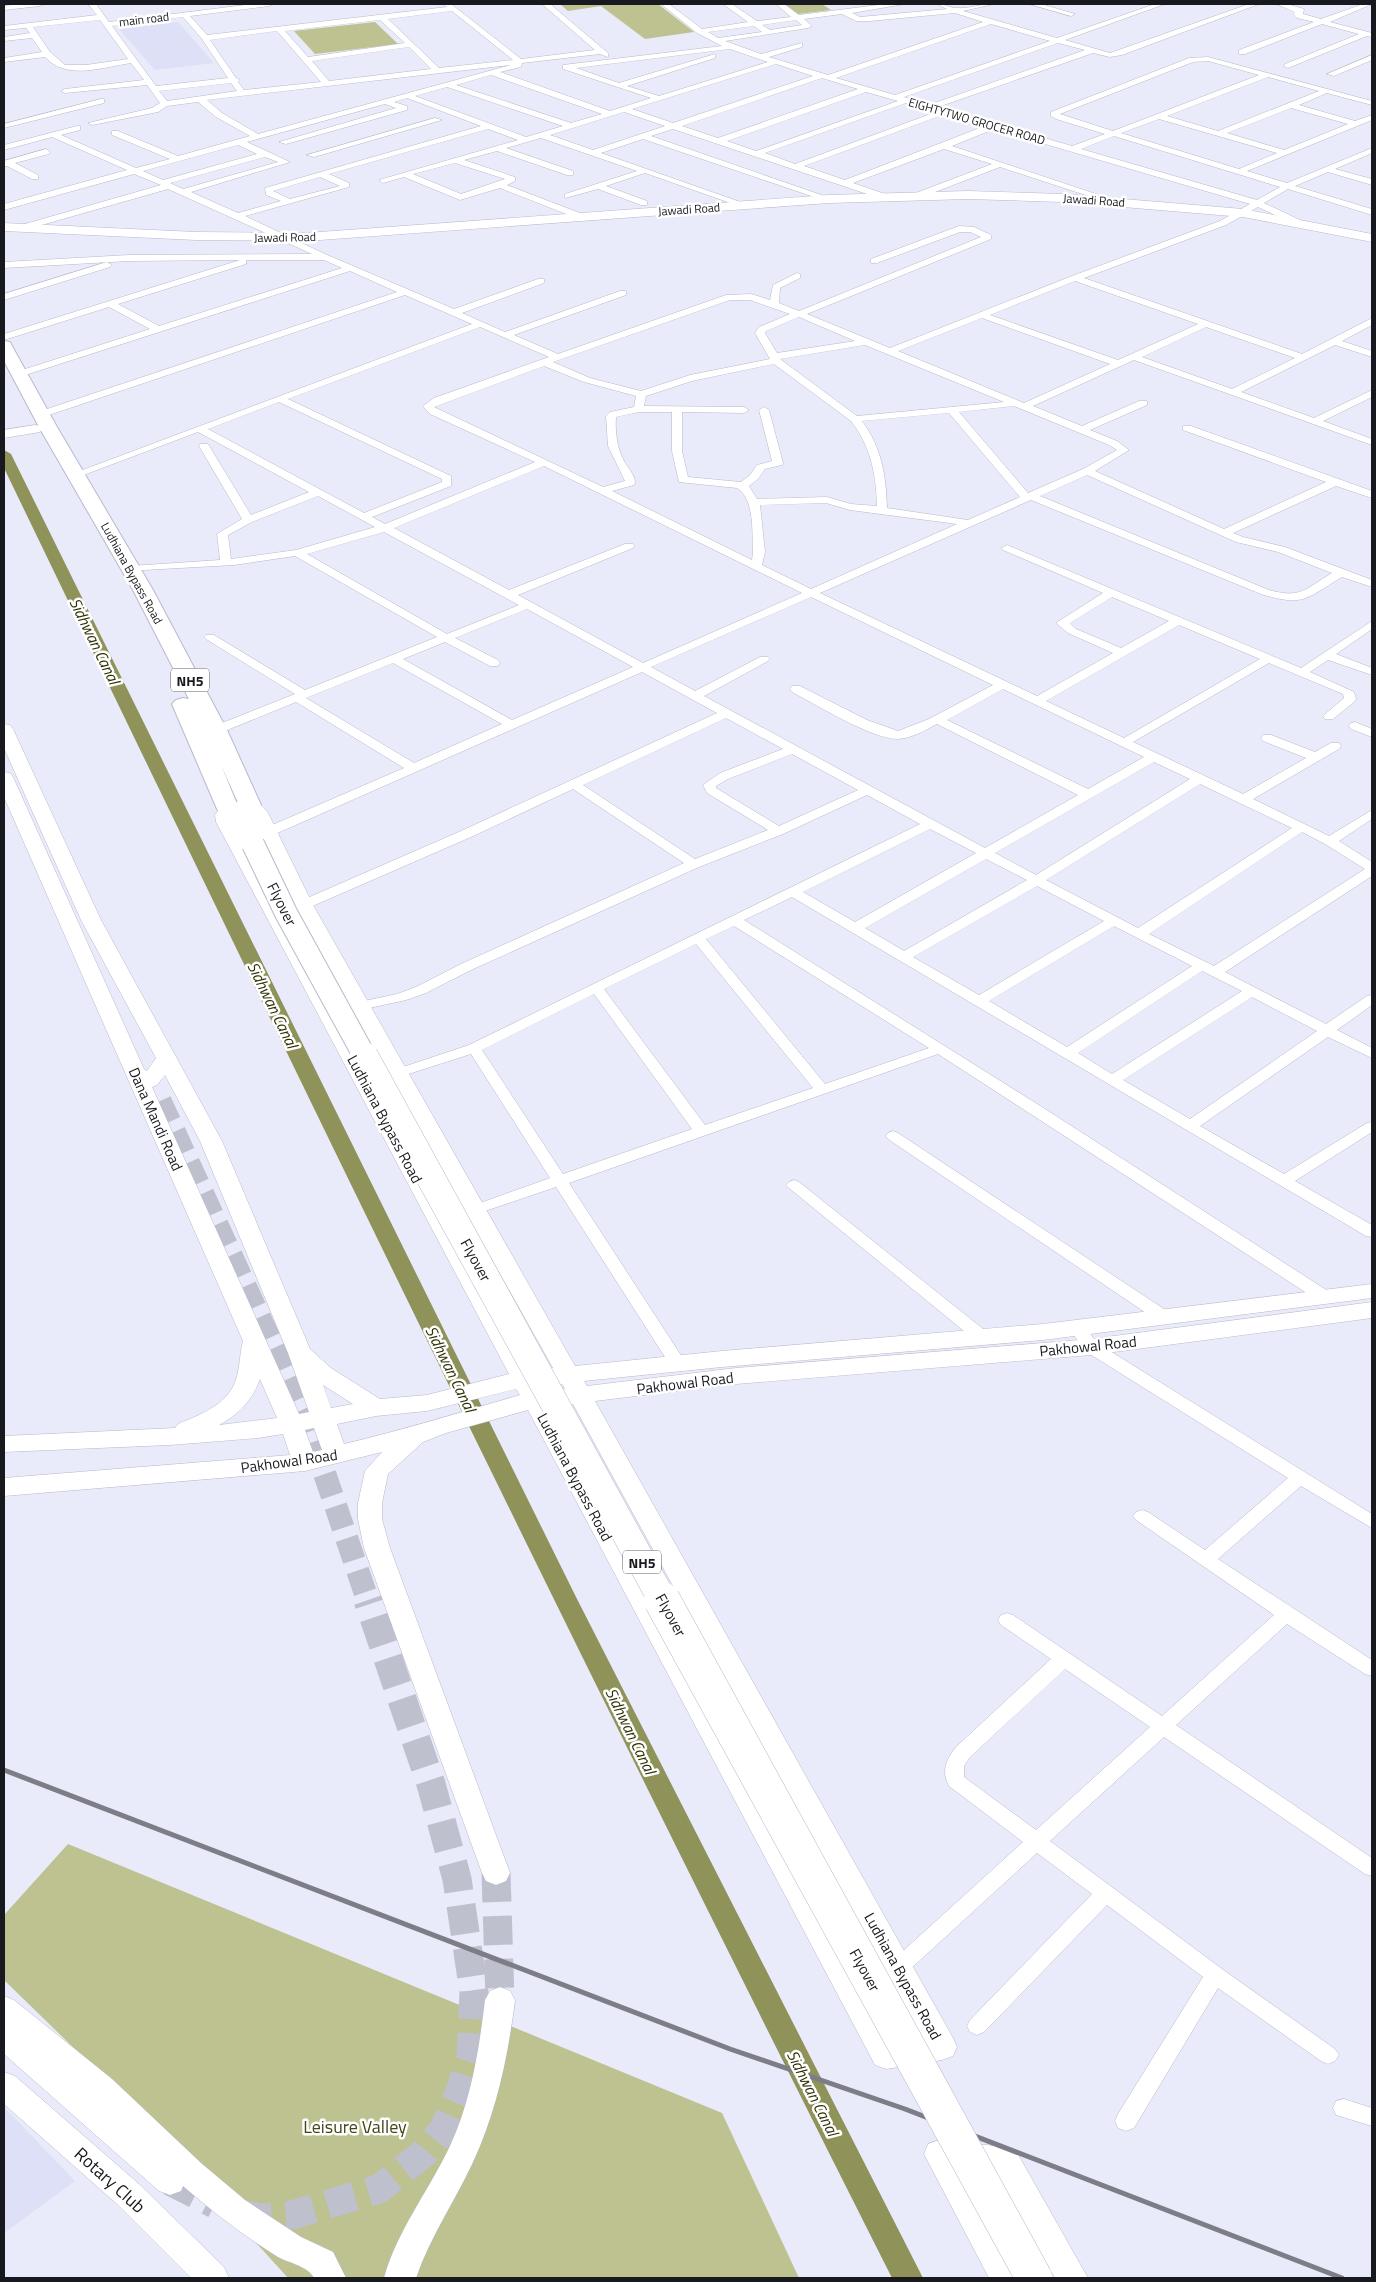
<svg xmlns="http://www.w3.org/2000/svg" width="1376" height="2282" font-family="'Titillium Web',sans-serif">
  <rect width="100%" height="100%" fill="#e9eafa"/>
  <!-- built -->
  <g fill="#dee0f7">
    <path d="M178,22L214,63L155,70L118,28Z"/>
    <path d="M4,2107L75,2181L4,2233Z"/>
  </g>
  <!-- green -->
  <g fill="#bec290">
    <path d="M560,4H658L694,32L645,39L601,6L568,11Z"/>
    <path d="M784,4H822L831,10L798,14Z"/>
    <path d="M375,22L398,44L315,54L294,31Z"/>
    <path d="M68,1844L722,2113L799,2278H288L117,2090L4,1980V1915Z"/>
  </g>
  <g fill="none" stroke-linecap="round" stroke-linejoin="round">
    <!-- canal -->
    <path fill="#8f9259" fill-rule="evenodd" d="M4,450L11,454L576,1597L923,2278H892C589,1678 296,1073 4,468Z"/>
    <!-- secondary-tunnel-far1 -->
    <path stroke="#bfc0ce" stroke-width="23" stroke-dasharray="23 11" stroke-linecap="butt" d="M160,1101L305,1416L368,1601"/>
    <!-- secondary-tunnel -->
    <g stroke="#bfc0ce" stroke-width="29" stroke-dasharray="29 14" stroke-linecap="butt">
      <path d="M496,1873L500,2000"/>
      <path d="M170,2181L215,2204"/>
      <path d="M243,2215L264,2218L288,2216L379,2189L423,2154L444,2129L460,2092L471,2057L474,1992L457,1879L431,1784L368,1600"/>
    </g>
    <!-- street casing -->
    <g stroke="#b8b9c9" stroke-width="1">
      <g id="street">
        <path d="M22,4H44L40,6L4,10V6Z"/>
        <path d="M88,4H96L109,22L253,4H273L269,6L190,16L207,35L447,7L443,4H451L521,59L595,50L542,4H550L608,53V57L600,54L522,63L521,67L500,72L610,111L651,98L563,69V65L722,46L697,33L661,4H669L702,29L748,22L723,4H732L757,21L791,17L776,4H784L799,15L886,4H905L852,13L860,17L947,9L937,4C945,4 950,8 957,8C969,9 981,4 994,4L963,11L1057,38L1155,4H1165L1065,40L1110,53L1249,4H1259L1122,55L1110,57L1093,53L938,107L1072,146L1105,134L1056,119L1051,116V112L1189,58L1208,57L1372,101V105L1327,93L1299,105L1355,121L1372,115V120L1247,171L1287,183L1372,148V153L1335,169L1372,179V185L1328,172L1295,186L1372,209V215L1288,189L1264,203L1300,220V224H1294L1258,207L1226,225L1084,278L1302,354L1372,318V325L1342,341L1372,351V357L1335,345L1241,392L1314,418L1372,390V397L1323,421L1372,439V445L1134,360L1033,406L1082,426L1139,401H1147V405L1090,430L1117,441L1129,450L1095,471L1224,529L1326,482L1183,430V426H1191L1372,491V498L1336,486L1233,533L1243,537L1285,547L1372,580V587L1342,577C1305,599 1304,607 1261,594L1031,500L820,593L1037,696L1113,653L1068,633L1056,623L1103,593L1003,550L1001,548L1007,545L1301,668L1372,621V629L1336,654L1372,668V675L1328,660L1310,672L1354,692L1356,699L1354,702L1333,719H1325L1323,716L1344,698L1343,694L1269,663L1133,742L1243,794L1306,758L1263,741L1261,738L1263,735H1271L1315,752L1331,743H1339L1341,746L1339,749L1253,799L1329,836L1372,810V819L1339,841L1372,862V876L1225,972L1326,1024L1367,996L1372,995V1005L1337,1030L1372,1048V1058L1328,1037L1200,1126L1284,1174L1367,1123L1372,1122V1132L1295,1181L1372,1225V1237L1366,1236L792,897L744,920L1042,1107L1331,1293L1333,1297L1331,1301H1319L938,1054L569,1183L684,1360L686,1364L684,1368L678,1370L672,1368L556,1187L479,1213H469L466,1210L469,1207L550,1178L471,1054L399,1077L394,1076L392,1073L394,1070L469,1045L920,824L867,795L783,834L699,867L471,970L426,993L406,1000L360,1010L355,1009L353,1006L355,1003L397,994L416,987L461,964L684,863L573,789L471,837L308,908H298L296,905L298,902L461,831L717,713L642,672L273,835H263L262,832L263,829L404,768L296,702L220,733H212L210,730L212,727L295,694L206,639L204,637L206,635H214L305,690L437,637L295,556L234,565L126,571L124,569L130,566L220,560L217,534L242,519L199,446L200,444H208L251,515L309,492L198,432L81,476L77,477L72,474L472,324L405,295L46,416H38V412L397,292L350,271L22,376H16V372L150,329L109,307L4,340V334L240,260L129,261L4,268V262L129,255L312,254L168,189L24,230H18V226L161,185L134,174L4,210V204L127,170L52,137L4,150V145L77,126H80V130L61,135L136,168L170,159L112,135V131H118L178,156L250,136L216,117L198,102L167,106L158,112L92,125L88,123L152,108L160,103L147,85L65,93L61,91L65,89L144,80L131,63C103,67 67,81 45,57L4,62V58L42,52L32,38L4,41V37L30,33L26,28L4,30V26L97,15ZM452,11L513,60L439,68L388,19ZM955,13L983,22L828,75L769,57L802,47V43L761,54L725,41L808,28L812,26L804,19L842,14L856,21H870ZM183,17L202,39L228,78L156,86L112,26ZM100,20L128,59L86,65H65L50,52L33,27ZM380,20L405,43L308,57L285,31ZM796,20L802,25L770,30L762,25ZM991,24L1050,41L895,95L836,78ZM754,26L762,32L718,38L708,32ZM277,31L321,82L244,90L238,82L240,80L236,78L210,40ZM1058,43L1085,50L929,105L904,97ZM409,47L431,69L329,81L312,61ZM730,49L768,62L659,96L627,86L715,58V54L619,83L576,68ZM1208,61L1259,75L1113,131L1060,114L1193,62ZM776,64L813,76L673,123L632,109ZM511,65L258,134L222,113L207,100ZM491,75L602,114L571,123L456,85ZM1268,77L1319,91L1218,131L1167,116ZM822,78L858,89L718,138L682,126ZM231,83L237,91L167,101L159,91ZM447,87L563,126L526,137L415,96ZM866,92L898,101L756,151L727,141ZM407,98L481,126L265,188L266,195L281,201L238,213L191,192L290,162L247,142L385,104L396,108L279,142L286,144L407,110V106L394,102ZM906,103L936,112L795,164L765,153ZM1291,108L1348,124L1284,150L1227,133ZM624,112L665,126L593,150L550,135ZM945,114L985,126L845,180L804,166ZM1159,119L1277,153L1239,169L1121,133ZM488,129L518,140L379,180L383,183L404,177L460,200L500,188L579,219H585V215L507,185L515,181V177L464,160L497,151L567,175H573V171L506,148L541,138L637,171L565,194V198L598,189L641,205H647V201L606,186L645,173L742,207L749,205L601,153L643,139L826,201L833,199L651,136L673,129L882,199L885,198V194L853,183L944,149L992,164L916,193V197H922L1000,167L1113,204L1120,202L952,146L994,129L1250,204L1220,221L1072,276L890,348L807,314L991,239V235L974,227L959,226L871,259V263H877L960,232H970L981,237L799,311L779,303L780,288L800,278V274L797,273L773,285L770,300L751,294L726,295L558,354L514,335L626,295V291H620L505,332L462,313L544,283V279H538L454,309L325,254L245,216L349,187V183L329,174ZM1114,136L1280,187L1257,200L1081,149ZM238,145L257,154L163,180L143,171ZM265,157L278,162L183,189L170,183ZM455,163L505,179L461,194L413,174ZM320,177L340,186L290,199L273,191ZM246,260H324L342,268L159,326L118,304L246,264ZM1075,281L1198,324L1118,360L990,315ZM730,300H750L790,314L759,327L755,333L770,359L690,375L641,391L590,378L553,362ZM799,317L855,341L777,353L765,333L766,331ZM982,318L1110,364L1024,403L898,351ZM480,327L549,357L434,398L423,406L430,414L535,462L385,524L372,517L451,486V476L288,399ZM1206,327L1295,358L1232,389L1142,357ZM865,345L1004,402L857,416L780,359ZM774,364L851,421C871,447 876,474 877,506L851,504L827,497L757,499L749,486L758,479L765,469L782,465L783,463L769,410L764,407L759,410L772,461L757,465L750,475L741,482L688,477L682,451V412L744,413L749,410L744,407L644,406L646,396L692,381ZM544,366L584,382L636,396L634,407L610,412L606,416L608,446L625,481L603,487L434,407ZM279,402L442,479V482L364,513L208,429ZM1014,406L1109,445L1117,450L1083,469L1028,493L959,412ZM639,412H672V451L679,482L737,488C755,499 752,534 753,552L752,560L612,491L634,485L635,483C635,474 628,469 624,461C617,448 615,432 616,417ZM949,413L1020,497L968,520L887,508C886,476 882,448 862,421ZM544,466L802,593L643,663L518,595L633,548L635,546L633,544H625L509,590L394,528ZM1087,475L1236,542L1278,552L1332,573C1305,589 1301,599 1269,590L1040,496ZM318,496L375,527L296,550L231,559L228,535L252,522ZM826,503L850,510L957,524L811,589L762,565L765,552L760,505ZM384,532L504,597L519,605L447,634L307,554ZM811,597L993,685L929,719L898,731L867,720L800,686H792L790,689L792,692C817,705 870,738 897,739C911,739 925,730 937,724L1078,795L985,848L704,696L768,661L770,659L768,657H760L695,691L651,667ZM1112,597L1169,621L1121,648L1076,629L1070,623ZM527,609L633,667L512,720L403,659L445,642L490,666H498L500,663L498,660L455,638ZM1179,625L1260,659L1124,738L1046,701ZM393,663L502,724L414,763L306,698ZM1003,689L1144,757L1088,789L947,720ZM726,718L783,749L720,773L703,785L707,793L768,830L695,859L583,785ZM792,754L858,790L779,826L716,788V786L728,779ZM1154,762L1190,779L1036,875L995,853ZM1200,784L1292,828L1138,928L1046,880ZM930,829L976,853L855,922L803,892ZM1302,832L1325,844L1365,869L1214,966L1149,934ZM986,859L1027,880L904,951L865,928ZM1037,886L1104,921L979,995L913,957ZM734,926L929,1048L825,1084L706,939ZM1114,926L1192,966L1067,1047L989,1001ZM696,944L813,1088L705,1125L604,989ZM1202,971L1242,991L1112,1074L1078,1053ZM594,994L692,1129L563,1174L482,1050ZM1252,997L1317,1031L1190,1119L1123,1080Z"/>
        <path d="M1029,4H1041L1075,14L1071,16Z"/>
        <path d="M1276,4H1287L1304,9L1303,14L1321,19L1363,4H1372L1330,22L1372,33V37L1367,36L1288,68L1284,66L1285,64L1359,34L1322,24L1245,54H1239V50L1314,22L1297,18L1293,14L1295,12Z"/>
        <path d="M1372,55V60L1334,76L1327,74Z"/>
        <path d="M101,99H104V103L4,128V124Z"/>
        <path d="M435,118L442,120L314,157L307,155Z"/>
        <path d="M46,149L50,152L49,154L15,163L38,175V179H32L7,166H4V161Z"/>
        <path d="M107,262L112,265L110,267L4,300V294Z"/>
        <path d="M1355,722L1372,729V737L1351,729L1349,726L1351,723Z"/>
        <path d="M893,1131L898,1133L1170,1313L1172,1317L1170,1321H1158L888,1139L886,1136L888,1133Z"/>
        <path d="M794,1180L799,1182L987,1332L989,1336L987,1340L981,1341L975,1340L789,1188L786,1185L789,1182Z"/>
        <path d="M1077,1323L1083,1324L1097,1343L1372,1514V1528L1301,1486L1218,1559L1372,1660V1676L1365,1674L1287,1624L1176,1725L1372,1858V1876L1365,1874L1164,1737L1050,1841L1222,1969L1335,2049L1339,2055L1335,2061L1328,2064L1321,2061L1218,1988L1134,2128L1126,2131L1118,2128L1115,2121L1118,2114L1203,1977L1107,1905L984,2032L977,2035L970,2032L967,2026L970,2020L1092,1894L1037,1853L906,1973L899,1976L892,1973L889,1967L892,1961L1023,1842L949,1786C941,1771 946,1760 956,1747L1051,1659L1001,1625L998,1620L1001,1615L1007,1613L1013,1615L1162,1716L1274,1615L1136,1520L1133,1516L1136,1512L1142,1510L1148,1512L1205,1550L1288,1478L1085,1351L1069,1328L1071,1324ZM1065,1669L1150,1727L1036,1830L964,1777V1766L970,1757Z"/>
        <path d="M1344,2099L1372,2108V2126L1336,2115L1333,2108L1336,2101Z"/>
      </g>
    </g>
    <!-- secondary casing -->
    <g stroke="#b8b9c9" stroke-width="1">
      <g id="secondary">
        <path d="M968,191L1063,194L1243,209L1372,234V242L1243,217L1063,202L968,199L829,203L306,241L196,240L4,231V223L196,232L306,233L829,195Z"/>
        <path d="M35,425L40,426L42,429L40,432L4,438V430Z"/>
        <path d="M4,724L10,725L13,729L101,920L222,1141L310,1349L331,1368L380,1399L427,1395L509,1374L216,822L215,815L222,805C240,801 256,795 268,813L313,905L575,1366L722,1351L1043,1324L1372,1284V1298L1043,1340L722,1367L584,1381L587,1386L736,1368L1091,1339L1372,1302V1318L1091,1355L736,1384L595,1401L953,2038L957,2047L953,2056L942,2060L886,2069L875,2065L528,1410L446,1433L423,1442L388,1474L382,1503V1519L390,1548L510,1873L506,1881L496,1885L486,1881L482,1873L364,1548L358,1519V1503L365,1471L382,1452L305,1471L4,1496V1478L290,1455L283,1434L258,1438L170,1445L4,1452V1436L175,1428L178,1424C202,1414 230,1404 237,1376C240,1365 240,1352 243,1341L4,797V772L10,773L13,777L144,1069L147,1071L156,1058L81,920L4,748ZM246,811L251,816L293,905L553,1368L531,1371L234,822V813ZM165,1075L200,1141L288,1353L309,1412L299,1414L152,1087L157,1085ZM260,1379L277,1418L219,1425C239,1414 252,1401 260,1379ZM562,1384L565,1389L542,1392L539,1386ZM323,1385L353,1404L331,1408ZM516,1389L520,1395C461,1412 403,1430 344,1444L337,1424L376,1416L427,1411ZM573,1404L921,2037L894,2042L551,1407ZM314,1428L322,1450L313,1452L305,1430Z"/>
        <path d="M500,1987L510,1991L515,2000C508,2056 497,2110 473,2162C455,2201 430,2237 416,2278H384C397,2231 428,2192 449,2148C471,2102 479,2050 485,2000L490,1991Z"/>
        <path d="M4,1996L14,2000L112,2079L201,2163L245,2200L301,2237L333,2252L346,2278H314C308,2266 289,2263 278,2257C244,2236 213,2212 183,2186L181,2191L170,2195L159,2191L4,2054Z"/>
        <path d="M4,2072L15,2076L139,2184L224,2267L229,2278H191L117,2204L4,2104Z"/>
        <path d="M939,2140L1005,2147L1016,2151L1088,2278H1055L996,2174L964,2171L1022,2278H989L924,2154L928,2144Z"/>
      </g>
    </g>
    <!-- highway casing -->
    <g stroke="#b8b9c9" stroke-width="2">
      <path id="highway" d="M4,341L10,342L12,346L57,427L153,590L227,730L261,805L264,844L261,849L253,851L245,849L217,809L172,704L176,700L183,698L189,699L133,590L39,427L4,361ZM221,765L239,805V809Z"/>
    </g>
    <!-- street -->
    <use href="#street" fill="#fff" fill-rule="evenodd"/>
    <!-- secondary -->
    <use href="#secondary" fill="#fff" fill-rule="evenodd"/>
    <!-- highway -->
    <use href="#highway" fill="#fff" fill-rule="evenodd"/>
    <!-- rail -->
    <path stroke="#7c7d87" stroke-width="5" d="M4,1770L730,2049L905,2109L1342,2278"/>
    <!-- highway-bridge-far2 casing -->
    <g stroke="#b8b9c9" stroke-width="24" stroke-linecap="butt">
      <path id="highway-bridge-far2" d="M253,844L286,913L365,1057"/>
    </g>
    <!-- highway-bridge-far1 casing -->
    <g stroke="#b8b9c9" stroke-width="29" stroke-linecap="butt">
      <path id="highway-bridge-far1" d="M364,1056L663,1601"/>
    </g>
    <!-- highway-bridge casing -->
    <g stroke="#b8b9c9" stroke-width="37" stroke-linecap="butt">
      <path id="highway-bridge" d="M662,1600L1034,2278"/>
    </g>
    <!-- highway-bridge-far2 -->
    <use href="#highway-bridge-far2" stroke="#fff" stroke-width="22"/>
    <!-- highway-bridge-far1 -->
    <use href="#highway-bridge-far1" stroke="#fff" stroke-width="28"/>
    <!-- highway-bridge -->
    <use href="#highway-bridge" stroke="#fff" stroke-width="36"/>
  </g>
  <g text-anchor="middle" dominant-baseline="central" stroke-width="5" stroke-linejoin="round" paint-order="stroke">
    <!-- far-street labels -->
    <g font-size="12" fill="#18191e" stroke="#fff">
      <text transform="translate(144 19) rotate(-7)">main road</text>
      <text transform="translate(977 121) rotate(16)">EIGHTYTWO GROCER ROAD</text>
      <text transform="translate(1094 200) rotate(4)">Jawadi Road</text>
      <text transform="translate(689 209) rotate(-4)">Jawadi Road</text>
      <text transform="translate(285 237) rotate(-1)">Jawadi Road</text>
      <text transform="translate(132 573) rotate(61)">Ludhiana Bypass Road</text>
    </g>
    <!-- shield labels -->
    <g fill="#fff" stroke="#5d5e62" stroke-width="1">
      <rect x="171" y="668.5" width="38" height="23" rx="4"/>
      <rect x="623" y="1550.5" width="38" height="23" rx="4"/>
    </g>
    <g font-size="14" font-weight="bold" fill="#18191e">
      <text x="190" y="680">NH5</text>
      <text x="642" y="1562">NH5</text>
    </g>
    <!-- street labels -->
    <g font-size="15" fill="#18191e" stroke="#fff">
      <text transform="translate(282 904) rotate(63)">Flyover</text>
      <text transform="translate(156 1119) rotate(66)">Dana Mandi Road</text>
      <text transform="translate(385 1119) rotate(62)">Ludhiana Bypass Road</text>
      <text transform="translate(476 1260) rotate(61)">Flyover</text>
      <text transform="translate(1088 1346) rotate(-6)">Pakhowal Road</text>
      <text transform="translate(685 1383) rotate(-7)">Pakhowal Road</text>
      <text transform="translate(289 1461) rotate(-8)">Pakhowal Road</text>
      <text transform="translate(575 1477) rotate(62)">Ludhiana Bypass Road</text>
      <text transform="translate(671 1615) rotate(61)">Flyover</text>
      <text transform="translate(865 1970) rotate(61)">Flyover</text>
      <text transform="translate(903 1976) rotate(61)">Ludhiana Bypass Road</text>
    </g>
    <!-- water labels -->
    <g font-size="16" font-style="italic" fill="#2f3101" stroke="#fff">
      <text transform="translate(95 641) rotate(64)">Sidhwan Canal</text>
      <text transform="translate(273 1005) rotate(64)">Sidhwan Canal</text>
      <text transform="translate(451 1369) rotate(64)">Sidhwan Canal</text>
      <text transform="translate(631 1731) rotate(64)">Sidhwan Canal</text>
      <text transform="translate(813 2093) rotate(63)">Sidhwan Canal</text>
    </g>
    <!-- near-park labels -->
    <g font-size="18" fill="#444518" stroke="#fff">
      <text x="355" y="2126">Leisure Valley</text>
    </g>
    <!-- near-street labels -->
    <g font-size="18" fill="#18191e" stroke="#fff">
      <text transform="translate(110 2180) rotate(42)">Rotary Club</text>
    </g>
  </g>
  <!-- border -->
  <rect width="1376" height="2282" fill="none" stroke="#18191e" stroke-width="10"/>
</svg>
